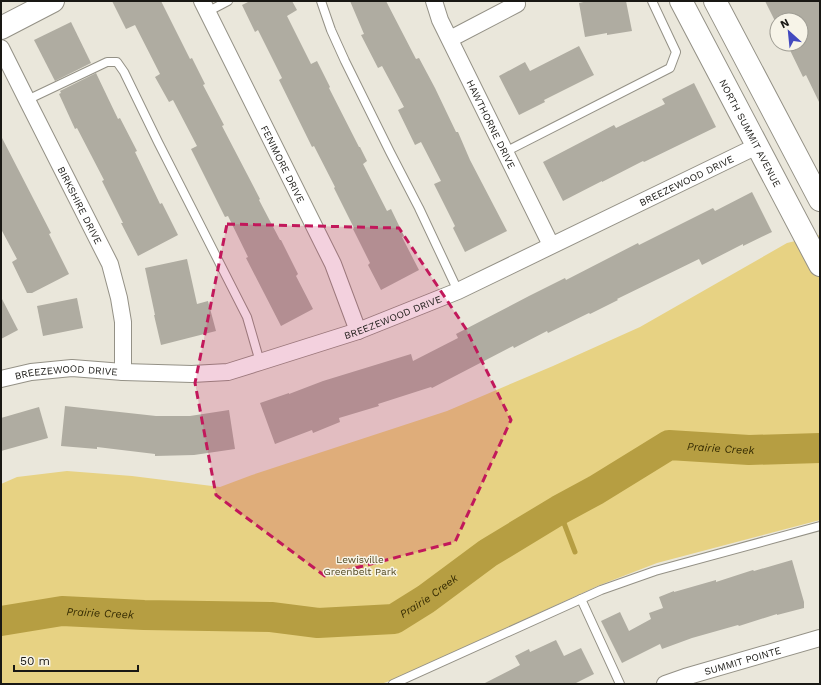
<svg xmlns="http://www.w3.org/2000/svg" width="821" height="685" font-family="'Work Sans',sans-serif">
  <rect width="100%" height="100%" fill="#eae7db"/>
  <!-- green -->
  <path fill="#e7d283" d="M820,235V520L657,563L600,585L395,679L381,684H1V484L17,477L67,471L132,476L220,487L252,475L447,411L553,366L640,327L787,243Z"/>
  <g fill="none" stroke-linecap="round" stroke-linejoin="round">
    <!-- stream -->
    <path stroke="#b69e42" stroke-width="5" d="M559,510L575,552"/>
    <!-- river -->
    <path stroke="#b69e42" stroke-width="30" id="s1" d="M1,621L62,611L144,615L271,617L318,623L394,619L426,599L488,553L559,510L596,490L669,445L749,450L820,448"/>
  </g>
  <!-- building -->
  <g fill="#afaca1">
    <path d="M112,1H161L190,59L192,58L205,84L203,85L224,125L222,126L260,199L259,200L280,240H281L298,274L296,276L313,309L281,326L246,258L248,257L228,216L225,217L191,149L197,146L173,100L169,102L155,77L160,74L135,25L126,29Z"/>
    <path d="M250,1H292L297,10L287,16L311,64L317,61L330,87L329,88L359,147H360L367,161L363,164L387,211L391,209L404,236L402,237L419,270L381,290L368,265L370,263L353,229L354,228L334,188L335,187L314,146L312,147L279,80L282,78L258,30L255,32L242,5Z"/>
    <path d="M350,1H386L416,59L419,58L435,88L456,132H458L470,160L507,231L465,252L453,228L455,226L434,184L441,181L421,142L415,145L398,110L404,107L382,66L378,68L361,35L364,34Z"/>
    <path d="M588,1H626L632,31L607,35V33L585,37L579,3Z"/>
    <path d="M765,1H820V104L806,75L803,77L787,44H801V20H777V25Z"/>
    <path d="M71,22L91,63L55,81L34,40Z"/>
    <path d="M579,46L594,75L544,100L545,102L519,115L499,76L525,62L530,71Z"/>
    <path d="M96,73L118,119L120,118L137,151L135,152L160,204L162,203L178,235L138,256L121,223H123L102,181L104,180L77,128L75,129L59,94L61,93L60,91Z"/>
    <path d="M694,83L716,127L644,162L643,161L602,182V181L563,201L543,162L614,125L616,128L665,104L662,99Z"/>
    <path d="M1,136L51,233L49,234L69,274L32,293H27L12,262L17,259L1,229Z"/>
    <path d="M752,192L772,232L743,246V244L702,265L699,259L617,299L618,300L590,314L589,313L548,333L547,331L514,348L513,346L432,388L431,387L378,404L379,406L339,418L340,422L313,433L312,430L275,444L260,403L289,393V394L323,381L411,354L413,361L458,338L456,334L529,296L565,278L566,280L638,243L639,245L713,208L715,211Z"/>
    <path d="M187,259L197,304L208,301L216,331L161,345L154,315H155L145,268Z"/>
    <path d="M1,297L18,330L1,339Z"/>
    <path d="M77,298L83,328L43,336L37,306Z"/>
    <path d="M65,406L156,416H190L229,410L235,449L194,455L155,456V454L97,447V449L61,446Z"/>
    <path d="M39,407L48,438L1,451V418Z"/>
    <path d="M792,560L804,602V608L777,615V614L739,626L738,625L692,638L662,649L660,644L622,663L601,621L620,612L629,631L651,619L649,613L663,608L659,597L674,591V592L716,580V582L753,570L754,571Z"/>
    <path d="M556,640L564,656L581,648L594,674L574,684H483L520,665L515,656L529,649L530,652Z"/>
  </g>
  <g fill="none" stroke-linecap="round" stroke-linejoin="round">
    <!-- lane casing -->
    <g stroke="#949186" stroke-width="10">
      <g id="lane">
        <path d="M321,1L331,30L345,61L390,152L419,208L458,291"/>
        <path d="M207,12L228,1"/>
        <path d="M27,100L107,62H117L124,72L158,142L247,317L260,362"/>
        <path d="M505,152L670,68L676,52L652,1"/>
        <path d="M581,599L620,684"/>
        <path d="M393,684L601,590L655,571L820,526"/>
      </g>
    </g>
    <!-- street casing -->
    <g stroke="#949186" stroke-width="18">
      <g id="street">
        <path id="s2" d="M202,1L333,264L358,331"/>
        <path id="s3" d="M434,1L440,20L551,245"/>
        <path d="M450,39L517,4"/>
        <path id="s4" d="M1,48L27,100L110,264L119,298L123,322V372"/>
        <path id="s5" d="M1,379L31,372L72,368L123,372L192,374L228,372L260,362L358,331L458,291L757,146"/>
        <path id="s6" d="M665,684L685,677L820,638"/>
      </g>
    </g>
    <!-- secondary casing -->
    <g stroke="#949186" stroke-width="24">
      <g id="secondary">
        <path id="s7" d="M681,1L820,265"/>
        <path d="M715,1L820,200"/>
        <path d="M1,28L53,1"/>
      </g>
    </g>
    <!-- lane -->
    <use href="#lane" stroke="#fff" stroke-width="8"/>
    <!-- street -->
    <use href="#street" stroke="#fff" stroke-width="16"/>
    <!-- secondary -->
    <use href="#secondary" stroke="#fff" stroke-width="22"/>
  </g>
  <!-- marked area -->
  <path fill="#c2185b" fill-opacity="0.2" stroke="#c2185b" stroke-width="3" stroke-dasharray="8 5" stroke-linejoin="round" d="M227,224L399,228L466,329L511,420L455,542L325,576L216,495L195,383Z"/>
  <g text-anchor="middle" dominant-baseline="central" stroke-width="3" stroke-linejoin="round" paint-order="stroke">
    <!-- street labels -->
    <g font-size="10" fill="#191814" stroke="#f7f4e8">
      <text stroke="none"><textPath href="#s3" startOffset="136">HAWTHORNE DRIVE</textPath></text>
      <text stroke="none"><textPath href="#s7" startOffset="149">NORTH SUMMIT AVENUE</textPath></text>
      <text stroke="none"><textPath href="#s2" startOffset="182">FENIMORE DRIVE</textPath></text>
      <text stroke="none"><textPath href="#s5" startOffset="726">BREEZEWOOD DRIVE</textPath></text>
      <text stroke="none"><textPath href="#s4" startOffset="176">BIRKSHIRE DRIVE</textPath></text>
      <text stroke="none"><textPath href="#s5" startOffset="402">BREEZEWOOD DRIVE</textPath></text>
      <text stroke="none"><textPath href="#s5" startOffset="66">BREEZEWOOD DRIVE</textPath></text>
      <text stroke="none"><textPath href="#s6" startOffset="81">SUMMIT POINTE</textPath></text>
    </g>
    <!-- park labels -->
    <g font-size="10" fill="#524821" stroke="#f7f4e8">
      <text x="360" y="559">Lewisville<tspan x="360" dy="12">Greenbelt Park</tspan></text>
    </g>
    <!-- water labels -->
    <g font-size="11" font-style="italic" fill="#362c03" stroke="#f7f4e8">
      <text stroke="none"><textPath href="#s1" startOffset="772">Prairie Creek</textPath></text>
      <text stroke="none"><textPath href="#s1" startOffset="436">Prairie Creek</textPath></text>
      <text stroke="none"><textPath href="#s1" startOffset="100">Prairie Creek</textPath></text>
    </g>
  </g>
  <!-- border -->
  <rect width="821" height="685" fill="none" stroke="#191814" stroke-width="4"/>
  <!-- north arrow -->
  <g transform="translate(789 32) rotate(333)"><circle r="19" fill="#f7f4e8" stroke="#9e9c93"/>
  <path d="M0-3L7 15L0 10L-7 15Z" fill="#434abf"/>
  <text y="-6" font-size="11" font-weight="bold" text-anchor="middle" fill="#191814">N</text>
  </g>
  <!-- scale -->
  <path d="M14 665v6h124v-6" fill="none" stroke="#191814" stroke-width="2"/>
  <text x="20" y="665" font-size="12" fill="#191814" stroke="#f7f4e8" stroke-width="3" paint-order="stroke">50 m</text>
</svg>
